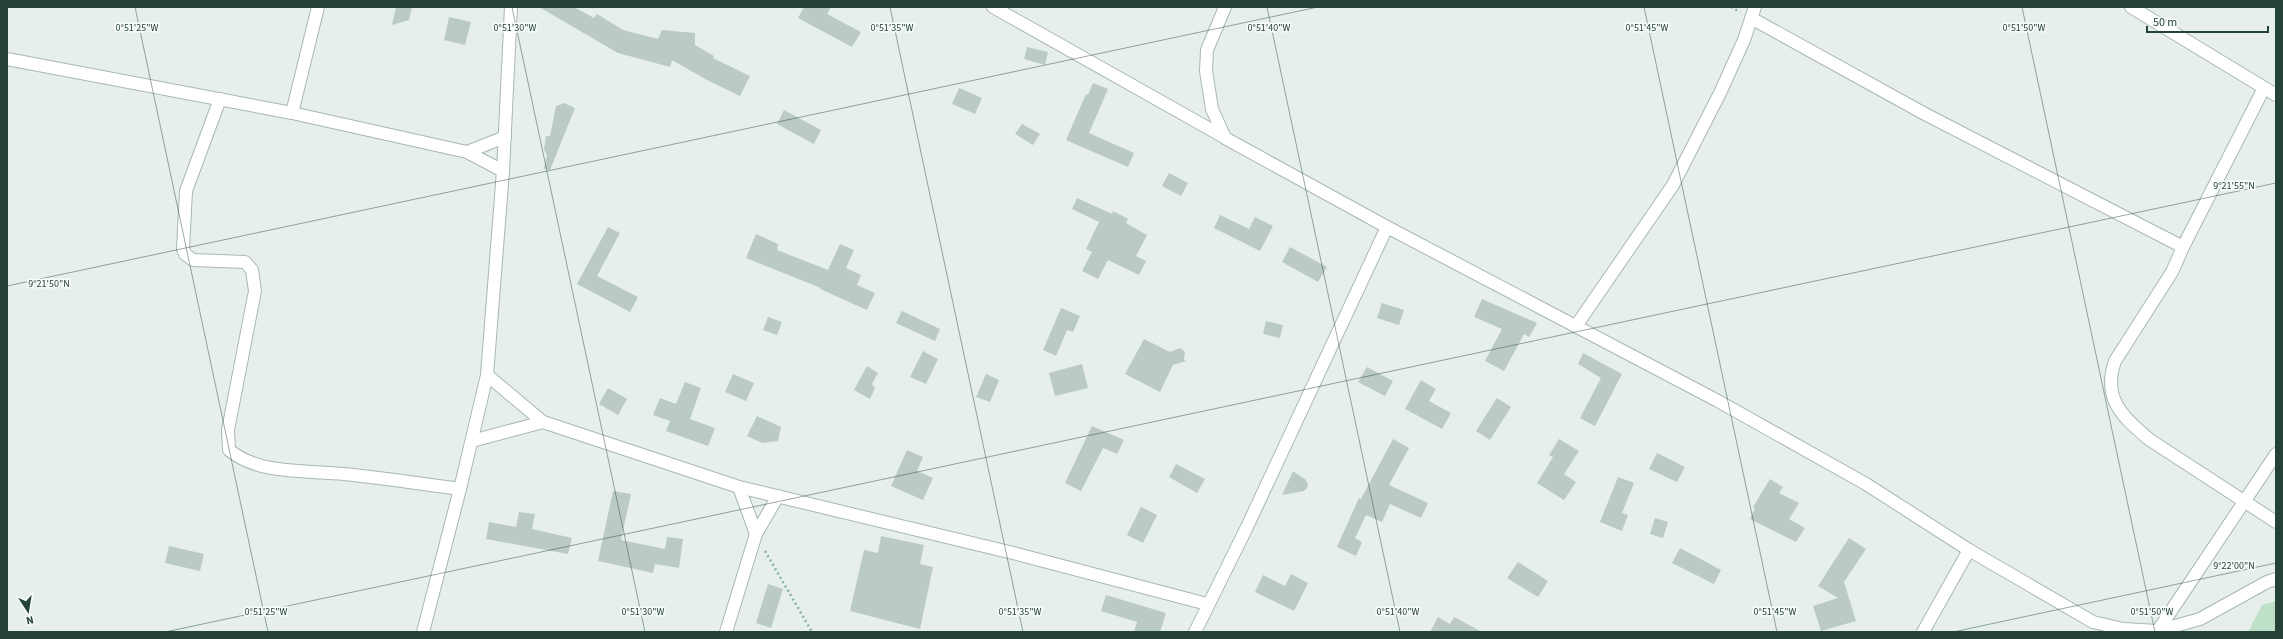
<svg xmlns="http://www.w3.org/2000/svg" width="2283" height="639" font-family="'Source Sans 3',sans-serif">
  <rect width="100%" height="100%" fill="#e6efeb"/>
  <!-- green -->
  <path fill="#bfe0c8" d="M2276,601V632H2248L2262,605Z"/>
  <!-- building -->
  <g fill="#bbcac4">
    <path d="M396,7H412L409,20L392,25Z"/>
    <path d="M539,7H574L594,18L597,14L623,30L658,39L662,30L695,33V45L714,56L713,58L750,76L740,96L707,80L672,60L670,67L618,53Z"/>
    <path d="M804,7H831L827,14L861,32L852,47L798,18Z"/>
    <path d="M449,17L471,22L465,45L444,40Z"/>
    <path d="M1027,47L1048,52L1045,65L1024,59Z"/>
    <path d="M1093,83L1108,89L1089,133L1134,153L1128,167L1066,140L1086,94L1088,95Z"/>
    <path d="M959,88L982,98L975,114L952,104Z"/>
    <path d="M564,103L575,108L550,170L544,169L547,155L544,150L546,136H550L556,106Z"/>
    <path d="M784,110L821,130L814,144L777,124Z"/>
    <path d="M1022,124L1040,134L1033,145L1015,134Z"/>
    <path d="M1169,173L1188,183L1181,196L1162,186Z"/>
    <path d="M1077,198L1112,214L1113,211L1128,219L1126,223L1147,235L1136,256L1146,261L1139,275L1108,260L1098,279L1082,271L1092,252L1086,249L1099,222L1072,209Z"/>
    <path d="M1220,215L1249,229L1255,217L1273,226L1260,251L1214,228Z"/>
    <path d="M608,227L620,233L597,276L638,297L630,312L577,284Z"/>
    <path d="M756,234L778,244L777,250L828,270L840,244L854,250L846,268L861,275L857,285L875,293L867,310L820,289L821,288L746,258Z"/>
    <path d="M1290,247L1327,267L1318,282L1282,262Z"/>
    <path d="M1482,299L1537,323L1529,337L1524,334L1504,371L1485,361L1502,329L1474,317Z"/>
    <path d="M1382,303L1404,310L1399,325L1377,318Z"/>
    <path d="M1061,308L1080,316L1073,332L1067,330L1056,356L1043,350Z"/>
    <path d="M902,311L940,329L935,341L896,323Z"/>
    <path d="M768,317L782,322L777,335L763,330Z"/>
    <path d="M1266,321L1283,325L1280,338L1263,334Z"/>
    <path d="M1144,339L1170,352L1180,348L1185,352L1184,360L1186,361L1173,365L1160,392L1125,374Z"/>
    <path d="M923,351L938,359L926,384L910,377Z"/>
    <path d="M1583,353L1622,374L1595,426L1580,418L1601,378L1578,364Z"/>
    <path d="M1082,364L1088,388L1055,396L1049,373Z"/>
    <path d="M867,366L878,373L872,384L875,388L870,399L854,390Z"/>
    <path d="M1367,367L1393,381L1385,396L1358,382Z"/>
    <path d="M733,374L754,383L746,401L725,392Z"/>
    <path d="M986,374L999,380L990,402L976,397Z"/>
    <path d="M1421,380L1436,389L1429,401L1451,413L1442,429L1405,409Z"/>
    <path d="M685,382L701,388L690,419L715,428L708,446L666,431L670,421L653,415L660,398L676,404Z"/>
    <path d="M608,388L627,399L618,415L599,404Z"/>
    <path d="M1497,398L1511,407L1490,440L1476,431Z"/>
    <path d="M757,416L781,427L778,441L762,443L747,436Z"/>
    <path d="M1092,426L1124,440L1117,454L1103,448L1081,491L1065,483Z"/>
    <path d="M1393,439L1409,448L1389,485L1428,503L1421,518L1390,504L1382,522L1366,515L1355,538L1362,542L1356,556L1337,547L1359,498L1361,499Z"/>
    <path d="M1559,439L1579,451L1564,474L1576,482L1564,500L1537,483L1553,457L1549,455Z"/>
    <path d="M907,450L923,457L917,471L933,478L923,500L891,486Z"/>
    <path d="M1657,453L1685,467L1677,482L1649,469Z"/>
    <path d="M1176,464L1205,479L1197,493L1169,477Z"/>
    <path d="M1293,471L1306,480L1308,485L1307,488L1304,491L1282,495Z"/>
    <path d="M1618,477L1634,483L1622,513L1628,515L1622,531L1600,522Z"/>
    <path d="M1770,479L1783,487L1779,493L1799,503L1789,519L1805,528L1796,542L1750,519L1755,508L1753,507Z"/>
    <path d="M613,491L631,494L621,540L665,549L667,537L683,539L679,568L655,564L653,573L598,561Z"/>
    <path d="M1141,507L1157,515L1143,543L1127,535Z"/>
    <path d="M519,512L535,514L532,529L572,538L568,554L486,539L489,522L516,527Z"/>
    <path d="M1655,518L1668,522L1663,538L1650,534Z"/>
    <path d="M881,536L924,545L920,564L933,567L920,629L850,611L864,550L878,553Z"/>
    <path d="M1849,538L1866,549L1844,582L1856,621L1821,631L1813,606L1838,598L1818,586Z"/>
    <path d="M169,546L204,554L200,571L165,563Z"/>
    <path d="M1680,548L1721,570L1714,584L1672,563Z"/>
    <path d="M1518,562L1548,581L1538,597L1507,578Z"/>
    <path d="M1291,574L1308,583L1294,611L1255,592L1263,575L1285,586Z"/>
    <path d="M768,584L783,589L771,628L756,623Z"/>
    <path d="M1106,595L1166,613L1160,632H1134L1137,622L1101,611Z"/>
    <path d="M1438,617L1450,624L1454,617L1482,632H1430Z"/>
  </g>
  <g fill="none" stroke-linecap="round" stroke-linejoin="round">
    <!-- street casing -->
    <g stroke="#a8b8b2" stroke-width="14">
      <g id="street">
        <path d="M993,7L1224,137"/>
        <path d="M1225,7L1207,50L1206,71L1212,109L1225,138L1387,227L1718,401L1866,484L1969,550L2093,622L2123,629L2157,631L2200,619L2267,582L2276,579"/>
        <path d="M2131,7L2276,95"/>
        <path d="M1751,18L1925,114L2183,247"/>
        <path d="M7,59L292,113L467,152L503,171"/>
        <path d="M2264,88L2183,247L2172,272L2115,361C2102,398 2122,417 2150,440L2276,522"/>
        <path d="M220,99L186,191L183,249L185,254L193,260L245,262L252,270L255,291L228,430L229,450C259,475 307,470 344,474C383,478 422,484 460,489"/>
        <path d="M292,113L318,7"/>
        <path d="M467,152L505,137"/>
        <path d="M1576,326L1673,185L1720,93L1744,40L1755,7"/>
        <path d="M487,375L543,422L739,487L1017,554L1207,604"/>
        <path d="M472,441L543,422"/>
        <path d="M756,534L778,496"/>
        <path d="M423,632L460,489L487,375L503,171L511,7"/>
        <path d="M726,632L756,534L739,487"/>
        <path d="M1195,632L1247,527L1387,227"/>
        <path d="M1923,632L1969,550"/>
        <path d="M2157,632L2276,454"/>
      </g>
    </g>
    <!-- path -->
    <g stroke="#86b3a5" stroke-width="2.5" stroke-dasharray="2 3" stroke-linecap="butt">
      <path d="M1731,7L1740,12"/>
      <path d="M765,551L812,632"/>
    </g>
    <!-- street -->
    <use href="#street" stroke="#fff" stroke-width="12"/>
  </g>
  <!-- ticks -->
  <path fill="none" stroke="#24423a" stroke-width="1" stroke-opacity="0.45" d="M135,7L268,632M512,7L645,632M890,7L1023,632M1267,7L1400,632M1644,7L1777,632M2022,7L2155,632M7,286L1318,7M165,632L2276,183M1953,632L2276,563"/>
  <g font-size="10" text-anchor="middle" fill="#24423a" stroke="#f7fbf9" stroke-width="3.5" stroke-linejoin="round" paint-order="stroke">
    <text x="137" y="31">0°51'25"W</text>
    <text x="515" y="31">0°51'30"W</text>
    <text x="892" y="31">0°51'35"W</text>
    <text x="1269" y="31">0°51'40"W</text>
    <text x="1647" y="31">0°51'45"W</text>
    <text x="2024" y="31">0°51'50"W</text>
    <text x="2234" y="189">9°21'55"N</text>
    <text x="49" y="287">9°21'50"N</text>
    <text x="2234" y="569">9°22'00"N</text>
    <text x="266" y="615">0°51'25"W</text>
    <text x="643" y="615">0°51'30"W</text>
    <text x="1020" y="615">0°51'35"W</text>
    <text x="1398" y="615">0°51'40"W</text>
    <text x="1775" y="615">0°51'45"W</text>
    <text x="2152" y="615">0°51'50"W</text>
  </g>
  <!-- border -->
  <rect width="2283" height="639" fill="none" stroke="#24423a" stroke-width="16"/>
  <!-- north arrow -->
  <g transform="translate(28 611) rotate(168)" stroke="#f7fbf9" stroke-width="3" paint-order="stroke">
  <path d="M0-3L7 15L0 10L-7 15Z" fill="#24423a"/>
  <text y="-6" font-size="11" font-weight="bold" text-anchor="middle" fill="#24423a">N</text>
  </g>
  <!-- scale -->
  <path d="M2147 26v6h121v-6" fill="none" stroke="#24423a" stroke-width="2"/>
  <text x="2153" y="26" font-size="12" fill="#24423a" stroke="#f7fbf9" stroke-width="3" paint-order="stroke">50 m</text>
</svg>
